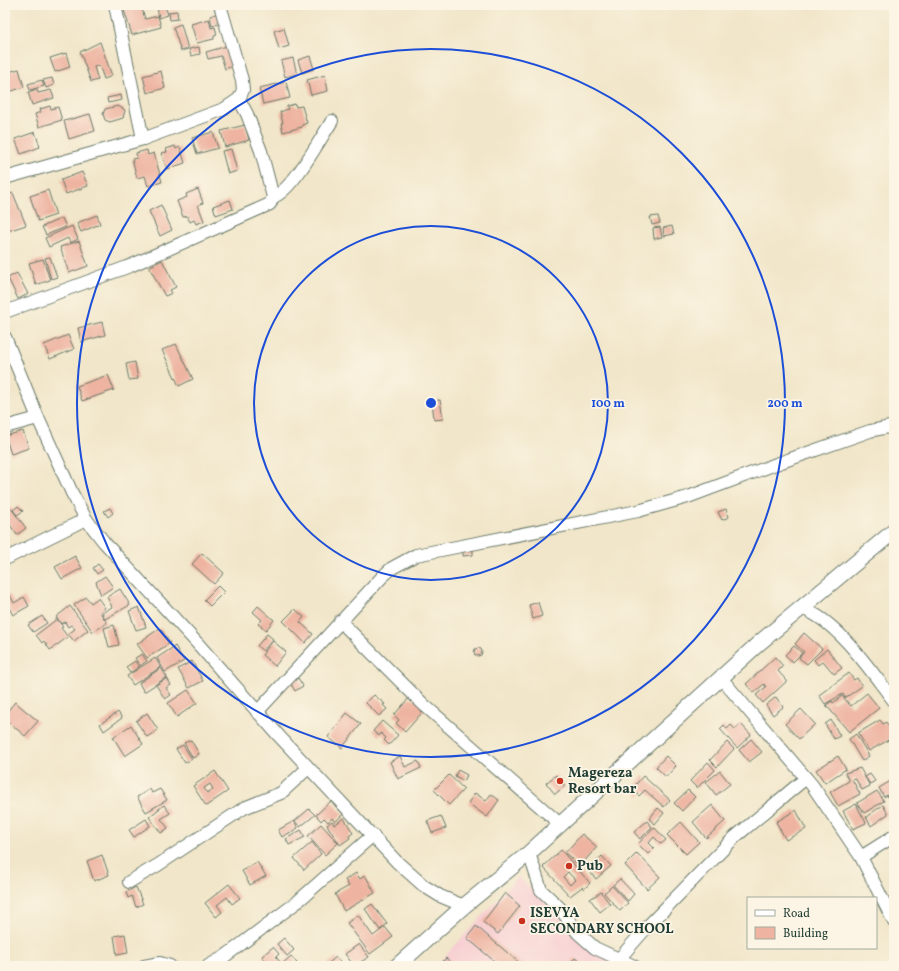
<svg xmlns="http://www.w3.org/2000/svg" width="899" height="971" font-family="Vollkorn,serif">
  <rect width="100%" height="100%" fill="#fcf5e5"/>
  <filter id="ink" filterUnits="userSpaceOnUse"><feTurbulence type="fractalNoise" baseFrequency=".025" numOctaves="2"/><feDisplacementMap in="SourceGraphic" scale="8" xChannelSelector="R" yChannelSelector="G"/><feConvolveMatrix kernelMatrix="1 2 1 2 8 2 1 2 1" color-interpolation-filters="sRGB"/></filter>
  <filter id="wash" filterUnits="userSpaceOnUse"><feTurbulence type="fractalNoise" baseFrequency=".012" numOctaves="4" result="noise"/><feDisplacementMap in="SourceGraphic" scale="16" xChannelSelector="R" yChannelSelector="G"/><feGaussianBlur stdDeviation="0.9" result="paint"/><feColorMatrix in="noise" values="0 0 0 0 0 0 0 0 0 0 0 0 0 0 0 0 0 1.4 0 .05"/><feComposite in="paint" operator="in"/></filter>
  <g filter="url(#wash)">
    <rect width="100%" height="100%" fill="#f1e6c9"/>
    <!-- built -->
    <path fill="#f7cfd2" d="M518,877L617,966H436Z"/>
    <g id="blocks">
      <!-- building -->
      <g fill="#eeb4a1" fill-rule="evenodd">
        <path d="M131,5H141L145,19L158,16L161,27L132,35L123,7Z"/>
        <path d="M144,5H165L168,15L159,18L157,7L146,10Z"/>
        <path d="M177,11L178,19L170,20L169,12Z"/>
        <path d="M218,13L221,23L212,26L210,16Z"/>
        <path d="M209,19L211,28L215,27L217,35L214,36V39L197,43L191,24Z"/>
        <path d="M181,24L188,49L181,51L173,27Z"/>
        <path d="M284,28L289,46L279,49L274,31Z"/>
        <path d="M100,42L112,76L104,79L99,65L94,67L98,80L91,82L80,52Z"/>
        <path d="M227,46L233,66L225,69L221,56L208,59L206,52Z"/>
        <path d="M199,47L200,54L191,56L189,49Z"/>
        <path d="M66,53L70,67L55,72L50,58Z"/>
        <path d="M310,56L314,69L302,73L298,60Z"/>
        <path d="M293,58L297,74L285,77L281,61Z"/>
        <path d="M19,69L24,87L9,92L5,73Z"/>
        <path d="M161,71L165,88L147,93L143,76Z"/>
        <path d="M325,75L328,91L311,95L307,80Z"/>
        <path d="M52,78L54,85L46,88L43,80Z"/>
        <path d="M42,80L44,86L30,90L28,84Z"/>
        <path d="M286,82L290,98L263,104L259,88Z"/>
        <path d="M37,89L38,93L51,90L54,98L32,105L28,92Z"/>
        <path d="M121,95L122,100L108,103L107,98Z"/>
        <path d="M295,104L296,107L302,106L307,123L302,125V127L283,132L281,123H283L280,112L288,109L287,106Z"/>
        <path d="M50,106L51,109L58,107L62,120L39,127L35,114L41,112L40,109Z"/>
        <path d="M118,106L125,110L123,118L110,122L105,120L103,114L105,109Z"/>
        <path d="M90,114L95,131L69,139L64,121Z"/>
        <path d="M245,125L249,140L225,147L221,131Z"/>
        <path d="M35,132L40,147L21,154L15,139Z"/>
        <path d="M213,132L218,148L197,154L192,138Z"/>
        <path d="M175,146L176,149L180,147L185,163L167,169L161,153L167,152L166,149Z"/>
        <path d="M231,149L237,171L228,174L222,151Z"/>
        <path d="M147,150L148,155L154,153L162,182L148,186L145,176L137,178L132,159L137,158L136,153Z"/>
        <path d="M82,172L88,186L66,194L61,180Z"/>
        <path d="M198,189L203,203L198,205L204,221L196,224L194,220L190,222L187,216L183,217L177,201L187,197L186,194Z"/>
        <path d="M48,190L56,215L38,221L30,196Z"/>
        <path d="M13,193L26,225L8,231L5,224V196Z"/>
        <path d="M230,200L233,209L216,215L213,206Z"/>
        <path d="M161,205L172,230L160,236L149,211Z"/>
        <path d="M97,215L100,224L81,232L77,223Z"/>
        <path d="M658,216L660,223L652,225L650,217Z"/>
        <path d="M62,218L66,227L46,235L42,227Z"/>
        <path d="M72,226L78,239L70,243L68,238L49,247L45,238Z"/>
        <path d="M672,226L674,234L664,236L663,228Z"/>
        <path d="M660,227L662,237L654,239L653,228Z"/>
        <path d="M79,241L88,266L69,273L60,247Z"/>
        <path d="M50,257L57,277L51,279L45,258Z"/>
        <path d="M43,259L50,280L36,285L29,263Z"/>
        <path d="M162,260L176,287L170,290L172,293L165,296L149,267Z"/>
        <path d="M17,273L28,294L18,299L8,278Z"/>
        <path d="M102,322L105,335L81,342L78,328Z"/>
        <path d="M68,335L74,349L50,359L44,345Z"/>
        <path d="M176,344L193,379L179,386L162,350Z"/>
        <path d="M135,362L138,379L129,380L126,364Z"/>
        <path d="M108,375L114,390L82,401L77,386Z"/>
        <path d="M440,400L443,419L434,420L432,401Z"/>
        <path d="M23,431L29,448L11,454L5,436Z"/>
        <path d="M18,506L23,511L17,515L13,510Z"/>
        <path d="M10,507L26,528L17,535L5,518V510Z"/>
        <path d="M110,508L113,513L108,517L104,511Z"/>
        <path d="M726,509L729,517L722,520L718,512Z"/>
        <path d="M463,549H473V555L463,556Z"/>
        <path d="M202,553L224,573L214,584L192,564Z"/>
        <path d="M75,556L82,568L62,579L55,567Z"/>
        <path d="M98,564L103,570L97,574L93,568Z"/>
        <path d="M105,576L113,587L101,595L96,582Z"/>
        <path d="M218,586L224,592L210,606L204,600Z"/>
        <path d="M120,589L130,605L105,619L102,613L112,607L107,597Z"/>
        <path d="M10,595L14,603L24,597L29,606L13,615L5,601V597Z"/>
        <path d="M86,597L91,603L98,598L105,608L100,612L107,623L93,632L74,605Z"/>
        <path d="M538,602L542,616L533,619L529,605Z"/>
        <path d="M70,606L88,630L74,641L68,634L75,629L71,625L68,627L65,622L62,624L56,617Z"/>
        <path d="M258,606L274,620L266,630L258,624L262,620L253,612Z"/>
        <path d="M139,607L146,627L136,630L129,611Z"/>
        <path d="M295,609L304,617L300,622L313,634L305,643L283,621Z"/>
        <path d="M42,616L47,623L33,632L28,625Z"/>
        <path d="M57,619L63,627L61,628L68,637L50,650L44,641L42,643L36,635Z"/>
        <path d="M114,625L119,645L109,647L104,628Z"/>
        <path d="M160,628L170,643L147,658L137,644Z"/>
        <path d="M804,633L822,649L807,664L799,658L804,652L795,644Z"/>
        <path d="M267,634L273,639L263,651L257,646Z"/>
        <path d="M273,641L286,652L275,666L262,655Z"/>
        <path d="M175,646L184,661L165,672L157,658Z"/>
        <path d="M794,646L802,653L793,662L785,655Z"/>
        <circle cx="478" cy="652" r="4"/>
        <path d="M827,649L842,668L834,674L823,661L818,665L814,660Z"/>
        <path d="M142,654L147,661L140,666L135,658Z"/>
        <path d="M775,657L783,666L778,671L787,681L763,703L756,695L766,687L764,684L754,693L746,684Z"/>
        <path d="M155,658L161,667L133,685L127,676Z"/>
        <path d="M135,661L139,667L130,673L126,667Z"/>
        <path d="M192,661L203,681L189,688L178,669Z"/>
        <path d="M161,668L167,677L144,692L139,683Z"/>
        <path d="M849,673L854,680L857,678L862,686L845,698L843,694L825,704L819,695Z"/>
        <path d="M167,678L171,685L166,688L171,695L165,699L156,685Z"/>
        <path d="M298,678L303,686L295,691L290,682Z"/>
        <path d="M188,690L197,703L177,717L168,703Z"/>
        <path d="M867,693L879,708L849,732L826,705L832,701L833,703L842,696L851,706Z"/>
        <path d="M374,695L385,704L383,705L387,709L379,716L366,703Z"/>
        <path d="M410,697L427,707L405,732L396,723L399,720L394,715Z"/>
        <path d="M776,697L783,707L773,715L766,705Z"/>
        <path d="M15,702L38,721L25,736L5,719V714Z"/>
        <path d="M801,709L815,724L799,739L785,724Z"/>
        <path d="M118,712L122,718L104,731L100,724Z"/>
        <path d="M147,713L158,730L147,737L136,721Z"/>
        <path d="M347,713L361,724L342,748L328,737Z"/>
        <path d="M831,720L840,736L834,739L825,724Z"/>
        <path d="M880,720L883,724L886,722L893,734L890,736L892,738L869,751L858,733Z"/>
        <path d="M382,721L398,735L389,745L384,740L386,738L381,733L379,736L373,731Z"/>
        <path d="M741,724L751,735L737,748L720,729L724,725L727,729L731,725L735,729Z"/>
        <path d="M131,725L143,744L125,756L113,737Z"/>
        <path d="M856,734L869,756L862,761L849,739Z"/>
        <path d="M751,739L762,752L749,762L739,750Z"/>
        <path d="M191,740L199,754L193,758L184,743Z"/>
        <path d="M727,742L734,749L717,767L710,760Z"/>
        <path d="M183,745L192,759L185,763L176,749Z"/>
        <path d="M400,756L405,767L418,761L421,768L398,779L390,762Z"/>
        <path d="M666,756L676,766L666,777L656,767Z"/>
        <path d="M838,756L846,769L825,783L816,770Z"/>
        <path d="M708,762L715,770L697,788L690,781Z"/>
        <path d="M860,768L870,786L862,790L855,778L852,779L860,794L838,806L830,792L849,781L845,773Z"/>
        <path d="M458,770L467,775L464,781L455,776Z"/>
        <path d="M215,771L228,791L206,806L193,786ZM210,784L213,789L207,793L204,788Z"/>
        <path d="M720,771L730,784L716,795L706,782Z"/>
        <path d="M870,774L875,781L870,784L865,777Z"/>
        <path d="M449,775L464,789L449,805L434,790Z"/>
        <path d="M556,775L565,786L555,794L546,783Z"/>
        <path d="M643,776L670,800L664,807L645,790L639,796L632,789Z"/>
        <path d="M894,779V808L887,795L884,797L879,788Z"/>
        <path d="M150,789L152,793L160,789L167,800L146,812L137,797Z"/>
        <path d="M688,790L695,797L682,811L674,803Z"/>
        <path d="M877,791L884,801L864,813L857,803Z"/>
        <path d="M475,793L486,801L491,794L499,800L487,817L468,803Z"/>
        <path d="M331,801L343,814L335,822L332,818L328,822L324,818L321,821L316,815Z"/>
        <path d="M856,804L866,823L853,829L843,811Z"/>
        <path d="M164,805L170,813L161,819L168,828L161,833L149,817Z"/>
        <path d="M712,805L725,821L706,838L693,822Z"/>
        <path d="M883,805L888,814L871,826L866,817Z"/>
        <path d="M658,808L664,813L655,824L649,819Z"/>
        <path d="M309,809L315,815L300,827L295,821Z"/>
        <path d="M796,810L806,829L786,840L776,822Z"/>
        <path d="M441,816L446,828L432,833L427,821Z"/>
        <path d="M344,818L353,833L349,836L350,838L340,845L327,825L332,821L334,825Z"/>
        <path d="M146,819L150,826L134,837L129,830Z"/>
        <path d="M294,821L298,828L282,837L278,830Z"/>
        <path d="M647,821L652,827L640,839L634,832Z"/>
        <path d="M681,822L699,842L686,854L667,835Z"/>
        <path d="M321,824L338,843L325,855L308,836Z"/>
        <path d="M654,827L666,840L661,844L654,837L649,843L654,848L648,854L638,844Z"/>
        <path d="M301,830L305,837L289,845L286,839Z"/>
        <path d="M582,834L597,847L580,866L565,853Z"/>
        <path d="M312,842L321,854L304,870L294,858Z"/>
        <path d="M561,850L590,883L584,889L582,887L570,896L543,867ZM568,872L575,880L570,885L563,877Z"/>
        <path d="M637,853L660,877L647,889L625,865Z"/>
        <path d="M102,855L109,875L94,881L87,861Z"/>
        <path d="M602,856L611,866L596,879L587,869Z"/>
        <path d="M257,862L266,876L250,885L242,871Z"/>
        <path d="M356,873L360,879L365,875L375,893L344,911L335,894L349,886L345,880Z"/>
        <path d="M620,879L634,894L628,901L613,885Z"/>
        <path d="M229,884L240,898L232,904L227,897L217,905L222,912L216,917L205,903Z"/>
        <path d="M612,886L628,903L620,911L604,893Z"/>
        <path d="M136,887L143,904L136,907L132,896L128,898L126,892Z"/>
        <path d="M601,892L610,904L600,912L590,899Z"/>
        <path d="M505,893L520,906L498,934L483,922Z"/>
        <path d="M372,904L387,924L380,930L365,909Z"/>
        <path d="M358,915L373,936L385,927L393,937L370,954L347,923Z"/>
        <path d="M476,926L523,966H500L467,938Z"/>
        <path d="M125,934L128,953L117,955L114,936Z"/>
        <path d="M284,938L294,950L287,956L277,944Z"/>
        <path d="M359,944L369,957L354,966L345,954Z"/>
        <path d="M273,947L279,954L276,957L282,964L291,956L297,963L294,966H270L262,956Z"/>
        <path d="M336,957L343,966H325Z"/>
        <path d="M446,958L456,966H439Z"/>
        <path d="M575,958L585,966H568Z"/>
      </g>
    </g>
  </g>
  <g filter="url(#ink)">
    <use href="#blocks" fill-opacity="0" stroke="#687868" stroke-width="1"/>
    <g fill="none" stroke-linecap="round" stroke-linejoin="round">
      <!-- minor casing -->
      <g stroke="#687868" stroke-width="14">
        <g id="minor">
          <path d="M115,5L143,139"/>
          <path d="M5,178L143,139L224,109L239,99L243,90L242,80L220,5"/>
          <path d="M273,197C292,191 320,139 332,121"/>
          <path d="M5,312L130,266L270,204L273,197L261,151L247,114L239,99"/>
          <path d="M5,337L38,418L72,493L86,519L104,542L198,644L279,736L397,862L424,886L440,896L464,906"/>
          <path d="M5,427L38,418"/>
          <path d="M5,559L86,519"/>
          <path d="M801,608C837,620 871,671 894,701"/>
          <path d="M340,621L423,704L560,824"/>
          <path d="M721,678L812,785L861,857L894,922"/>
          <path d="M257,712L383,576L392,568L416,555L638,511L688,497L776,464L870,431L894,426"/>
          <path d="M529,853L541,890L559,907L578,933L595,948L634,966"/>
          <path d="M861,857L894,836"/>
          <path d="M129,882L158,865L244,808L281,793L308,768"/>
          <path d="M619,959L647,927L735,837L806,778"/>
          <path d="M144,966L160,963L170,966"/>
          <path d="M208,966L224,957L296,903L373,835"/>
        </g>
      </g>
      <!-- tertiary casing -->
      <g stroke="#687868" stroke-width="17">
        <path id="tertiary" d="M397,966L464,906L529,853L758,644L894,531"/>
      </g>
      <!-- minor -->
      <use href="#minor" stroke="#fff" stroke-width="12"/>
      <!-- tertiary -->
      <use href="#tertiary" stroke="#fff" stroke-width="15"/>
    </g>
  </g>
  <!-- distance rings -->
  <g fill="none" stroke="#1d4ed8" stroke-width="2">
    <circle cx="431" cy="403" r="177"/>
    <circle cx="431" cy="403" r="354"/>
  </g>
  <!-- markers -->
  <g fill="#c8321e" stroke="#fcf5e5" stroke-width="1.5">
    <circle cx="560" cy="781" r="4"/>
    <circle cx="569" cy="866" r="4"/>
    <circle cx="522" cy="921" r="4"/>
  </g>
  <g text-anchor="middle" dominant-baseline="central" stroke-width="3.5" stroke-linejoin="round" paint-order="stroke">
    <!-- poi labels -->
    <g font-size="14" font-weight="bold" fill="#1f3d34" stroke="#fcf5e5" text-anchor="start">
      <text x="568" y="773">Magereza<tspan x="568" dy="16">Resort bar</tspan></text>
      <text x="577" y="866">Pub</text>
      <text x="530" y="913">ISEVYA<tspan x="530" dy="16">SECONDARY SCHOOL</tspan></text>
    </g>
  </g>
  <circle cx="431" cy="403" r="6" fill="#1d4ed8" stroke="#fcf5e5" stroke-width="2"/>
  <g font-size="12" text-anchor="middle" font-weight="bold" fill="#1d4ed8" stroke="#fcf5e5" stroke-width="3.5" stroke-linejoin="round" paint-order="stroke">
    <text x="608" y="407">100 m</text>
    <text x="785" y="407">200 m</text>
  </g>
  <!-- margin -->
  <rect width="899" height="971" fill="none" stroke="#fcf5e5" stroke-width="20"/>
  <!-- legend -->
  <rect x="747" y="897" width="130" height="52" fill="#fcf5e5" stroke="#a4ab9e"/>
  <rect x="755" y="910" width="20" height="6" fill="#ffffff" stroke="#a4ab9e"/>
  <text x="783" y="917" font-size="12" fill="#1f3d34">Road</text>
  <rect x="755" y="927" width="20" height="12" fill="#eeb4a1" stroke="#a4ab9e"/>
  <text x="783" y="937" font-size="12" fill="#1f3d34">Building</text>
</svg>
